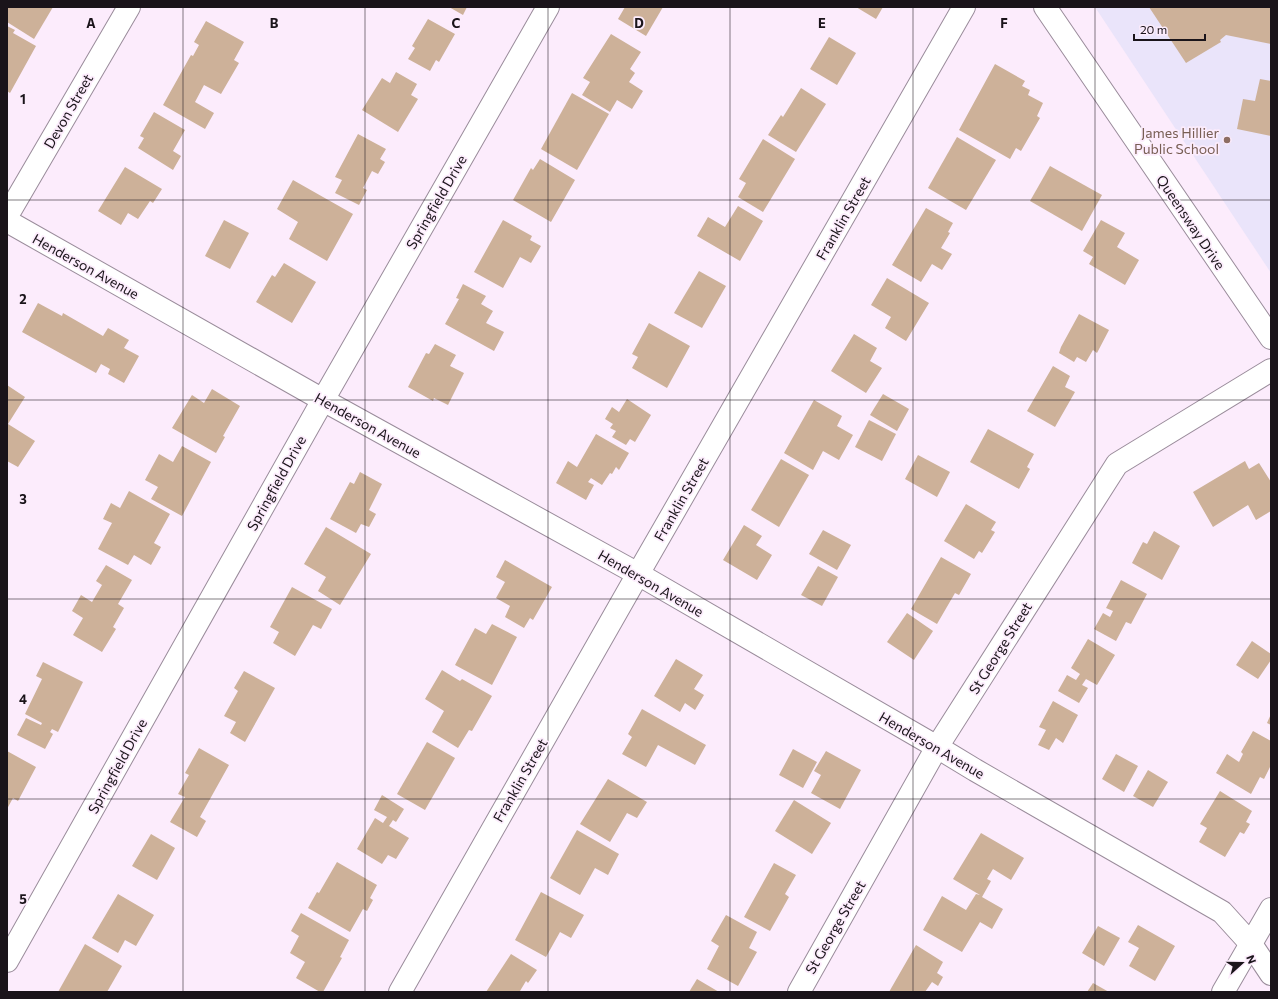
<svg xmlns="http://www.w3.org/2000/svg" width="1278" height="999" font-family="Commissioner,sans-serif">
  <rect width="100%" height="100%" fill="#fcecfc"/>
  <!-- education -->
  <path fill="#eae4fa" d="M1095,7H1271V273Z"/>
  <!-- building -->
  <g fill="#cdb199">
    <path d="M7,7H53L34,39L7,22Z"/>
    <path d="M449,7H467L463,15Z"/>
    <path d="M625,7H663L646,36L618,19Z"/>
    <path d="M856,7H883L876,19Z"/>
    <path d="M1149,7H1271V44L1226,35L1220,40L1221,42L1186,63Z"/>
    <path d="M428,19L455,34L439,62L436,60L430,71L408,59L415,48L412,46Z"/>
    <path d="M206,21L244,42L234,60L239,63L221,94L204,85L195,102L214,113L205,129L163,105L191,55L193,56L199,45L194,42Z"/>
    <path d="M7,26L15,30L13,33L36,46L10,93L7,91Z"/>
    <path d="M611,34L641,52L630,69L635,73L629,82L643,91L632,109L617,100L610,112L582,95L590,82L583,78Z"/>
    <path d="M829,37L856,53L837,85L810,69Z"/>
    <path d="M995,64L1025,81L1022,86L1030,90L1028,95L1043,103L1037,116L1040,118L1021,151L1016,148L1010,159L959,130Z"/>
    <path d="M396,72L417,84L411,95L418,99L398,132L362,110L382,78L390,83Z"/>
    <path d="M1260,79L1271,81V136L1237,129L1243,99L1255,101Z"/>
    <path d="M801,88L826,104L796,152L768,135L781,115L783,117Z"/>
    <path d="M572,93L609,114L577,170L541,149Z"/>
    <path d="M154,112L185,130L173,151L181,156L173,170L138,148L144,138L140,136Z"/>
    <path d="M358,134L386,149L380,159L385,162L378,174L372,171L363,188L367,190L359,205L335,193L342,180L335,177Z"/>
    <path d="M957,137L996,160L966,210L928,188Z"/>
    <path d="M763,139L795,159L763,212L738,197L746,183L739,179Z"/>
    <path d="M540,159L575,180L551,222L513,200L531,168L533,170Z"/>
    <path d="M1050,166L1102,195L1082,231L1030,201Z"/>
    <path d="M125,167L162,189L153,203L150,201L138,219L128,213L121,225L98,211Z"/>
    <path d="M293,180L353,214L327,261L289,239L298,222L277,209Z"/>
    <path d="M738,206L763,221L740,261L697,236L708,217L725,227Z"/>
    <path d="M926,208L953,223L948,232L950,233L941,248L952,254L942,270L932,264L921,282L892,265Z"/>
    <path d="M224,220L249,233L230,269L205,256Z"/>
    <path d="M503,220L532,236L530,240L541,246L531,263L520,257L503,288L474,272Z"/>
    <path d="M1101,220L1125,233L1117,247L1139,260L1125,285L1089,264L1093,257L1083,251Z"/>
    <path d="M284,263L316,282L292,323L256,302L272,275L275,277Z"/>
    <path d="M699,271L726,286L702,328L674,313Z"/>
    <path d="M887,278L929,303L906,341L885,328L891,317L871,305Z"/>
    <path d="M463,284L486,296L481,304L493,311L486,323L504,332L494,351L445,324L459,299L456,298Z"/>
    <path d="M38,303L62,316L63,313L103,336L108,328L129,340L124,348L139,356L124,383L108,374L110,369L101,364L96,373L22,332Z"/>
    <path d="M1079,314L1109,330L1097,353L1093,350L1086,362L1077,357L1074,362L1059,353L1061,347Z"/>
    <path d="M649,323L690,346L667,388L632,368L638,357L632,354Z"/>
    <path d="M854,334L877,348L870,361L882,368L866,393L831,371Z"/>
    <path d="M435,344L456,355L450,366L464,373L448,405L434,398L433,401L408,387L426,353L429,354Z"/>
    <path d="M1053,366L1070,376L1065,387L1075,392L1055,427L1027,411Z"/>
    <path d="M7,385L25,397L8,424L35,441L18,467L7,461Z"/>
    <path d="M212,389L240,406L223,436L225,437L216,453L172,428L192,395L204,403Z"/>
    <path d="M883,394L909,409L897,431L870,415Z"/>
    <path d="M627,399L651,415L635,442L630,439L626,445L612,437L616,431L610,428L613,424L605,419L612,407L619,412Z"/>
    <path d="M814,400L842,416L837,426L853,435L839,460L823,451L813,470L784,453Z"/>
    <path d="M869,420L896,434L882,461L855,447Z"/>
    <path d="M988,429L1034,454L1027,467L1030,469L1019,489L970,462Z"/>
    <path d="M596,434L629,453L619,470L616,467L612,474L610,473L602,485L591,478L588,482L594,485L586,500L556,483L568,461L577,467Z"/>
    <path d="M182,446L211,462L182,516L151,499L158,487L145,480L159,454L173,462Z"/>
    <path d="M918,455L950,472L937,497L905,479Z"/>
    <path d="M781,459L809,475L779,527L751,510Z"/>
    <path d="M1245,461L1249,469L1259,463L1271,482V511L1256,520L1248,505L1213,527L1193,492Z"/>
    <path d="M360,472L382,484L369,510L376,514L369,527L361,524L356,533L330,519L350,482L354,484Z"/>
    <path d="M129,491L170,514L154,543L161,547L151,565L134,555L128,565L98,549L112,523L103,519L111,503L120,508Z"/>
    <path d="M966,504L996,522L991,530L995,532L982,553L979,551L974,559L944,541Z"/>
    <path d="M744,525L762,536L756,545L772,555L757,580L723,560Z"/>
    <path d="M326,527L371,554L340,605L318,591L326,577L304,564Z"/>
    <path d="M823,530L851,545L837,570L809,554Z"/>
    <path d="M1154,531L1180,546L1162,580L1132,563L1143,542L1147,544Z"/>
    <path d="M941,557L971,574L959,595L955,593L937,624L911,609Z"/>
    <path d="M505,560L552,587L533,620L530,618L524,628L505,617L510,606L496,598L505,582L496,577Z"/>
    <path d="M106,565L132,580L118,604L124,608L113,627L116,629L102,652L73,635L83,618L72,611L81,595L92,602L102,585L96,581Z"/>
    <path d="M818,566L838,577L822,606L801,595Z"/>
    <path d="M1121,580L1147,594L1131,624L1126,622L1116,641L1094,629L1103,613L1110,617L1113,611L1106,608Z"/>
    <path d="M292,587L332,609L321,629L313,625L295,656L273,643L279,632L270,627Z"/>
    <path d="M907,613L933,631L914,660L887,642Z"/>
    <path d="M492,624L517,637L492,685L455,665L475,628L486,634Z"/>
    <path d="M1088,639L1115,655L1097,685L1086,679L1082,685L1088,688L1079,703L1058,691L1067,675L1076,680L1080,674L1071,668Z"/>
    <path d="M1252,641L1271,654V660L1258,679L1236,665Z"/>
    <path d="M676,659L703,675L694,689L704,695L695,710L685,703L680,712L654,696Z"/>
    <path d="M43,662L83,682L58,732L52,729L50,732L53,734L45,749L17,735L26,718L41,725L42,723L25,714L42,679L36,676Z"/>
    <path d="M442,670L460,681L462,679L492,696L472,731L469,730L458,748L432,732L444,711L425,699Z"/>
    <path d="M244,671L275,688L245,742L230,733L236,722L224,716L238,691L234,688Z"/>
    <path d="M1053,701L1078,715L1063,743L1056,738L1049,750L1038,745L1046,730L1039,727Z"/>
    <path d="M642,709L706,745L695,765L658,745L646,767L622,754L632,737L628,734Z"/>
    <path d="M1271,714V725L1267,723Z"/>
    <path d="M1253,731L1271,741V768L1270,767L1264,779L1260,777L1251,794L1216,773L1227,754L1239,762L1243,754L1241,752Z"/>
    <path d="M427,742L455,758L425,810L397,794Z"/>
    <path d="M199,748L229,765L200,817L206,821L197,837L170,822L185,797L178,794L189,775L185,773Z"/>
    <path d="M793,749L817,762L803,788L779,775Z"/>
    <path d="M7,751L36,767L18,801L13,798L7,809Z"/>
    <path d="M826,751L861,770L840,809L811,793L821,775L814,771Z"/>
    <path d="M1116,754L1138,766L1124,792L1102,779Z"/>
    <path d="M1148,770L1168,782L1153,807L1133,796Z"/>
    <path d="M608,779L647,802L637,818L627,813L610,842L580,824Z"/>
    <path d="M1220,791L1252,811L1246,822L1250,824L1244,834L1240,832L1225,857L1199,842L1207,828L1200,824Z"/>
    <path d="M382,795L404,809L396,822L393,820L389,826L409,838L396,859L388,855L382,864L357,849L375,818L383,823L387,817L374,810Z"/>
    <path d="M794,800L831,823L812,854L775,831Z"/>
    <path d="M577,830L619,854L608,875L595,868L580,895L550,878Z"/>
    <path d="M981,833L1024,858L1011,880L993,869L987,879L991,881L982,897L1003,909L992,929L980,922L962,952L923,930L942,896L966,910L976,894L980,895L953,879Z"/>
    <path d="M151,834L175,848L157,880L132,866Z"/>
    <path d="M337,862L377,885L370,898L373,900L367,911L363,909L350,932L308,908L317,892L319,893Z"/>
    <path d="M774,863L796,875L785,894L789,897L770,931L744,917Z"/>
    <path d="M541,892L584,915L571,938L560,932L546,957L515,940Z"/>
    <path d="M118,894L154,915L136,946L125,940L118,953L92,938Z"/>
    <path d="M301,913L349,940L340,957L342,958L323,992H320L296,978L305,962L290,953L299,936L291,931Z"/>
    <path d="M726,915L757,932L749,948L757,952L738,986L707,969L719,946L711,941Z"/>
    <path d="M1138,925L1175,946L1155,981L1129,966L1139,948L1128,942Z"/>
    <path d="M1098,926L1120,938L1104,966L1082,953Z"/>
    <path d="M85,944L122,966L107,992H58Z"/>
    <path d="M916,945L943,962L937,973L943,977L938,986L932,982L925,992H889Z"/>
    <path d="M511,954L537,970L528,983L526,981L520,991L522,992H486Z"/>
    <path d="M697,979L719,992H689Z"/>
    <path d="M1093,983L1109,992H1087Z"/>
  </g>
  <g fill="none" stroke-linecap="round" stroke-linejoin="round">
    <!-- minor casing -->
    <g stroke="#9a8c9b" stroke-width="24">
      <g id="minor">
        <path d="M1045,7L1271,338"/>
        <path d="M7,216L129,7"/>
        <path d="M7,221L323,400L638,574L937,747L975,770L1222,912L1251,944L1271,974"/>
        <path d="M7,961L323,400L548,7"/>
        <path d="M400,992L638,574L964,7"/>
        <path d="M799,992L937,747L1117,464L1271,370"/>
        <path d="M1223,992L1271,909"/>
      </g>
    </g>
    <!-- minor -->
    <use href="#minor" stroke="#fff" stroke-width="22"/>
  </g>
  <!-- grid -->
  <path fill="none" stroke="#1a141a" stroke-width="1" stroke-opacity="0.55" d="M183,7V992M365,7V992M548,7V992M730,7V992M913,7V992M1095,7V992M7,200H1271M7,400H1271M7,599H1271M7,799H1271"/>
  <!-- markers -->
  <circle fill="#8d6e63" stroke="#fcecfc" stroke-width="1.5" cx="1227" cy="140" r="4"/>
  <g text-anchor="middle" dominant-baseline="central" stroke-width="3.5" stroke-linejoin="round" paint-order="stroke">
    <!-- street labels -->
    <g font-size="14" fill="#1a141a" stroke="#fcecfc">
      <text transform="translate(68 111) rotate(-60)">Devon Street</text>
      <text transform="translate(436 202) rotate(-60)">Springfield Drive</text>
      <text transform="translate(843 218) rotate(-60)">Franklin Street</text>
      <text transform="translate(1191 222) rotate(56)">Queensway Drive</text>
      <text transform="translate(86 266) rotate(29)">Henderson Avenue</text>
      <text transform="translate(368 425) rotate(29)">Henderson Avenue</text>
      <text transform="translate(276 483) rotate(-61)">Springfield Drive</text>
      <text transform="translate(681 499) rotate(-60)">Franklin Street</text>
      <text transform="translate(651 583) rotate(30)">Henderson Avenue</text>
      <text transform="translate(1000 648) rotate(-58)">St George Street</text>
      <text transform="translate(932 745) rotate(30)">Henderson Avenue</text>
      <text transform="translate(117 766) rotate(-61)">Springfield Drive</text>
      <text transform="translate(520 780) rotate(-60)">Franklin Street</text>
      <text transform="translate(835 927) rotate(-60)">St George Street</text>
    </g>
    <!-- education labels -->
    <g font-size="14" fill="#785e54" stroke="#fcecfc" text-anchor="end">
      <text x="1219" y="132">James Hillier<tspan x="1219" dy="16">Public School</tspan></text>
    </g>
  </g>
  <g font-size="13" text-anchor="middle" font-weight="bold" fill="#1a141a" stroke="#fcecfc" stroke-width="3.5" stroke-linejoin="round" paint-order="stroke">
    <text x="91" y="28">A</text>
    <text x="274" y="28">B</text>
    <text x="456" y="28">C</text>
    <text x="639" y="28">D</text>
    <text x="822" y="28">E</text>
    <text x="1004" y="28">F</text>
    <text x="23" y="104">1</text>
    <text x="23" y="304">2</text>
    <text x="23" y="504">3</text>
    <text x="23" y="704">4</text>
    <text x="23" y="904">5</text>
  </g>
  <!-- border -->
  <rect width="1278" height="999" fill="none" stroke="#1a141a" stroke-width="16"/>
  <!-- north arrow -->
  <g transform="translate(1242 963) rotate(69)" stroke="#fcecfc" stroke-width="3" paint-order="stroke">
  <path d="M0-3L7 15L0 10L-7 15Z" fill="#1a141a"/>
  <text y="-6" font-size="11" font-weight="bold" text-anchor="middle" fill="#1a141a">N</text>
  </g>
  <!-- scale -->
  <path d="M1134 34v6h71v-6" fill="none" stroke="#1a141a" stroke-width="2"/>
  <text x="1140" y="34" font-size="12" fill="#1a141a" stroke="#fcecfc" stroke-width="3" paint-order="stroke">20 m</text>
</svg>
